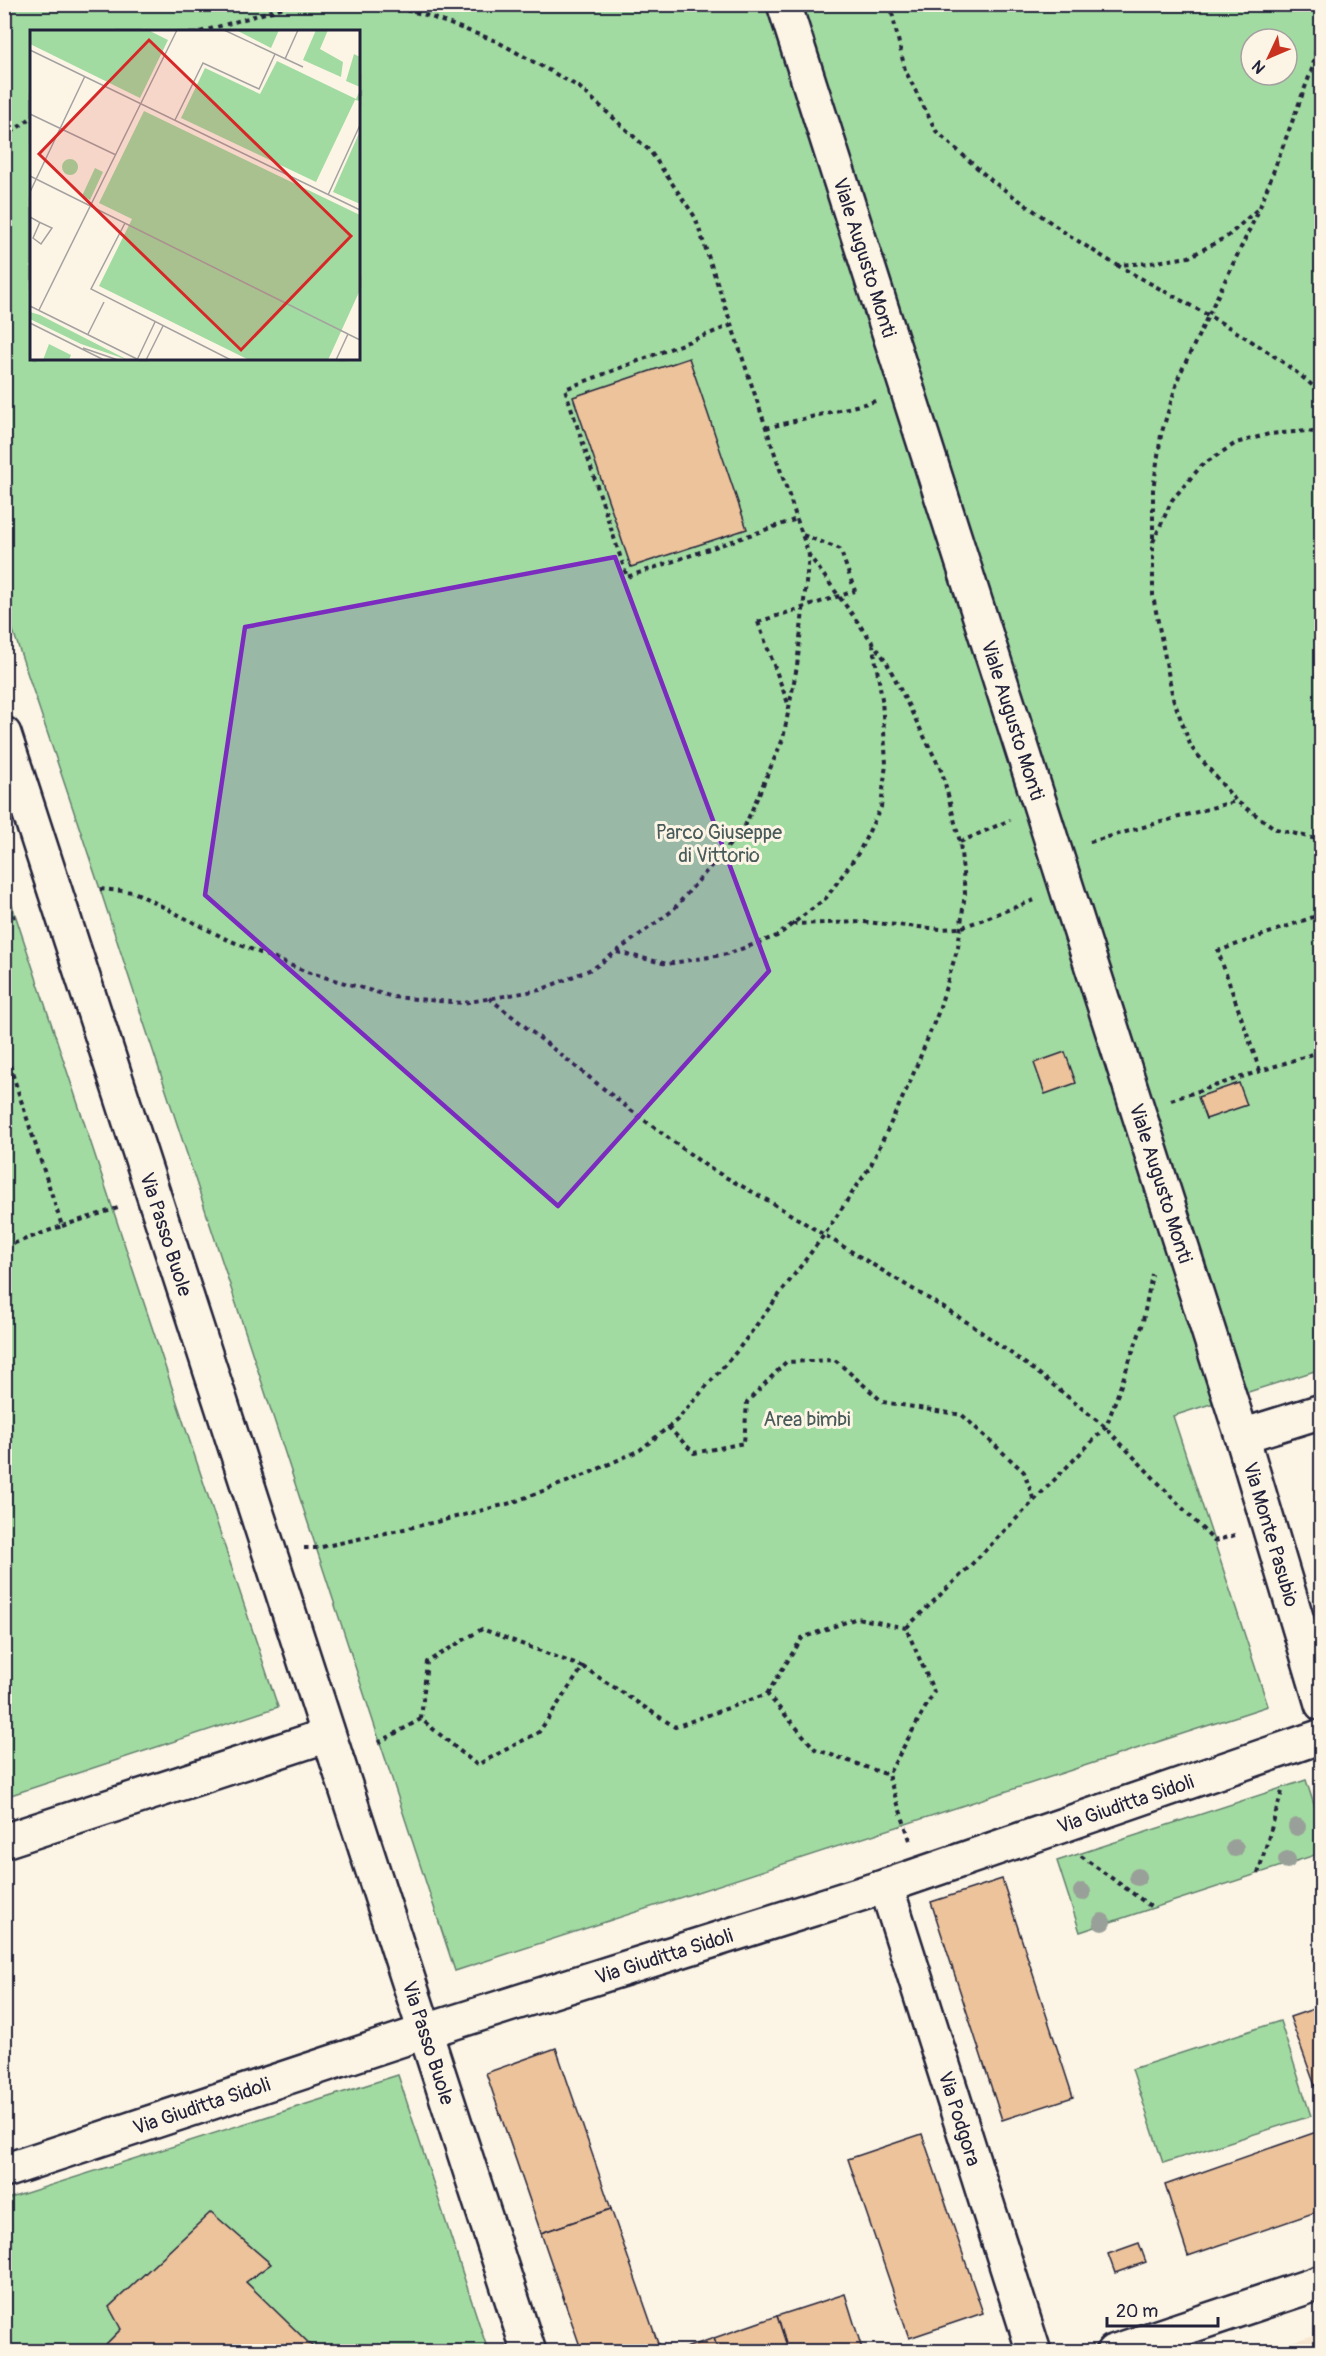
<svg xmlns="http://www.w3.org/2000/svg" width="1326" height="2356" font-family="Pangolin,sans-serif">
  <rect width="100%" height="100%" fill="#fcf5e5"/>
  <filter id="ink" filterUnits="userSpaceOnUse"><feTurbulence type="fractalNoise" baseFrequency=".0167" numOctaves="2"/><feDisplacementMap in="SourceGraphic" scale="12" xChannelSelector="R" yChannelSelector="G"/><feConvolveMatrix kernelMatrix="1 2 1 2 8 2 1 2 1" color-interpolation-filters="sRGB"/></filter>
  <g filter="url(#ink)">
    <!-- built -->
    <path fill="#f7e6cf" d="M1321,2333V2351H1261Z"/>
    <!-- green -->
    <g fill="#a2dba1" stroke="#627e6e" stroke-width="1.5" fill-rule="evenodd">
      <path d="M5,5H1321V1369L1173,1416L1268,1706L455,1971L100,889L5,607ZM32,32H358V358H32ZM1251,39H1287V75H1251Z"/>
      <path d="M5,884L278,1707L5,1797Z"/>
      <path d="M1306,1780L1321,1826V1853L1080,1932L1057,1861Z"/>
      <path d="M1280,2021L1311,2116L1163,2163L1132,2069Z"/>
      <path d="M398,2075L488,2351H5L4,2200Z"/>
    </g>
    <!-- building -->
    <g fill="#ecc39b" stroke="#22223b" stroke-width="1.5">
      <path d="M689,358L747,529L631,567L573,397Z"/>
      <path d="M1065,1052L1076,1083L1045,1094L1034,1063Z"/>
      <path d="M1239,1083L1247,1105L1206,1119L1198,1097Z"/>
      <path d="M1002,1879L1073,2097L1002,2120L931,1902Z"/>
      <path d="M1322,2006V2105L1290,2017Z"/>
      <path d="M556,2048L611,2209L541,2233L486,2073Z"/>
      <path d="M1322,2130V2210L1188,2256L1165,2185Z"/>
      <path d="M922,2134L983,2313L909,2338L848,2159Z"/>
      <path d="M611,2209L661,2352H582L541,2233Z"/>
      <path d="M211,2212L271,2264L246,2282L318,2352H98L121,2329L109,2307Z"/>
      <path d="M1139,2243L1146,2262L1115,2273L1108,2254Z"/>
      <path d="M845,2294L863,2352H789L777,2316Z"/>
      <path d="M777,2316L789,2352H718L714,2338Z"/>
      <path d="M714,2338L718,2352H674Z"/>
    </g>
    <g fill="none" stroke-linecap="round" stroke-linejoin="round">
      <!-- street casing -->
      <g stroke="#22223b" stroke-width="38">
        <g id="street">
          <path id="s1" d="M784,4L1242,1436L1322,1704"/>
          <path d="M1242,1436L1322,1411"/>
          <path d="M4,1841L328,1735"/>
          <path id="s2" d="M886,1886L1034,2352"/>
          <path id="s3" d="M4,2171L442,2026L886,1886L1322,1736"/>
          <path d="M1113,2352L1322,2282"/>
        </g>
      </g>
      <!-- secondary casing -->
      <g stroke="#22223b" stroke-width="38">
        <g id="secondary">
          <path id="s4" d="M4,734L529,2352"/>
        </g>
      </g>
      <!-- path -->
      <g stroke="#22223b" stroke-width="4" stroke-dasharray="4.5 4.5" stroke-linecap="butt">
        <path d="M890,4L905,70L936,131L992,181L1067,234L1116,265L1150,263L1189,257L1228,236L1260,207L1312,69L1322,23"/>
        <path d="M200,32L292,5L301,4"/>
        <path d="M4,138L32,117"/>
        <path d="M1117,265C1184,303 1266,342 1322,394"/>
        <path d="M732,325L565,389L627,577L797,519"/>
        <path d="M766,428L876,401"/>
        <path d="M1322,434L1308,431L1269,434L1236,443L1202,465L1172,500L1153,542V596L1173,698L1191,747L1236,801L1276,829L1316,839H1322"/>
        <path d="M803,535L840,549L855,591"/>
        <path d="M1153,538V490L1161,435L1179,376L1259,210"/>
        <path d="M758,622L789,706"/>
        <path d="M1316,839L1322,853"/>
        <path d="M960,842L1010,820"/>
        <path d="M1090,842L1236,801"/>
        <path d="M100,889L134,892L226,939L307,972L393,997L463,1003L540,990L594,968L672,911L744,828L783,739L797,666L809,555"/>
        <path d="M4,919L15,916"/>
        <path d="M792,924L864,922L941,929L960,928L1034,900"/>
        <path d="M617,952L667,964L727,954L777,936L826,898L859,852L881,807L886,764L882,699L873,645"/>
        <path d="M489,998L628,1108L709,1168L767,1200L970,1324L1037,1372L1105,1427L1214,1541L1235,1535"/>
        <path d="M4,1048L62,1226L4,1247"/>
        <path d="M1260,1071L1218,951L1322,914"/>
        <path d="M1171,1100L1322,1051"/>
        <path d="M62,1226L121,1207"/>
        <path d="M668,1427L694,1453L744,1443L747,1402L786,1362L835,1360L883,1402L962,1415L1024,1472L1034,1501"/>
        <path d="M304,1548H317L436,1522L511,1503L585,1475L640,1450L677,1420L737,1351L824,1235L871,1165L910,1082L938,1013L958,947L965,893L960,842L942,772L886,661L809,555L695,217L650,151L579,87L496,41L423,14L376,4"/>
        <path d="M767,1694L802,1638L857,1618L906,1628"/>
        <path d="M421,1719L427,1662L482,1629L583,1667"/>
        <path d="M378,1743L421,1719L477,1765L539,1732L583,1667L675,1727L767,1694L815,1749L888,1775"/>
        <path d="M910,1840L888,1775L934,1692L906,1628L969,1567L1106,1427L1142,1326L1152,1274"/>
        <path d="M1081,1856L1153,1908"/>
        <path d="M1258,1874L1283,1788"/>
      </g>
      <!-- street -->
      <use href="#street" stroke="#fcf5e5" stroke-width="33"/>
      <!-- secondary -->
      <use href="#secondary" stroke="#fcf5e5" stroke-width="33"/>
      <!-- path-bridge -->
      <path stroke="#22223b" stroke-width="4" stroke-dasharray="4.5 4.5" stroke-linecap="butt" d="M758,622L855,591"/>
    </g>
    <!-- trees -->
    <g fill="#99a099">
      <circle cx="1297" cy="1827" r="9"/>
      <circle cx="1235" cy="1848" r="9"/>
      <circle cx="1287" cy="1860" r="9"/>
      <circle cx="1138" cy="1877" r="9"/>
      <circle cx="1082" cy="1892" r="9"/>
      <circle cx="1102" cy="1922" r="9"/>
    </g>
  </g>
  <!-- marked area -->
  <path fill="#7b2cbf" fill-opacity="0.2" stroke="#7b2cbf" stroke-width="4.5" stroke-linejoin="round" d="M615,557L769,971L558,1206L205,895L245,627Z"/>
  <g text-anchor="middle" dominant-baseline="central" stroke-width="6" stroke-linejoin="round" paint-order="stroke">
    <!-- street labels -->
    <g font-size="20" fill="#22223b" stroke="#fcf5e5">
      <text stroke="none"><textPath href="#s1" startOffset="266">Viale Augusto Monti</textPath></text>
      <text stroke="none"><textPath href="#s1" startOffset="752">Viale Augusto Monti</textPath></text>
      <text stroke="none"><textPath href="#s1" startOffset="1238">Viale Augusto Monti</textPath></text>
      <text stroke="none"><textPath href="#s4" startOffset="526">Via Passo Buole</textPath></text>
      <text stroke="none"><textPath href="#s1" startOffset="1606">Via Monte Pasubio</textPath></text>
      <text stroke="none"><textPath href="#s3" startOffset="1180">Via Giuditta Sidoli</textPath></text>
      <text stroke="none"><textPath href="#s3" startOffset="694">Via Giuditta Sidoli</textPath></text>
      <text stroke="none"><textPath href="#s4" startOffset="1376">Via Passo Buole</textPath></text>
      <text stroke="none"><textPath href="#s3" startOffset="208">Via Giuditta Sidoli</textPath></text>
      <text stroke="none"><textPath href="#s2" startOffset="244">Via Podgora</textPath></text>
    </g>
    <!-- park labels -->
    <g font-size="20" fill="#485a5a" stroke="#fcf5e5">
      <text x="719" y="832">Parco Giuseppe<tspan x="719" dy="23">di Vittorio</tspan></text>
      <text x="807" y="1419">Area bimbi</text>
    </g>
  </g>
  <!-- overview -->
  <g transform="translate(30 30)">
    <rect width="330" height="330" fill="#fcf5e5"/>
    <path d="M0,0H118L138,10L110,68L0,14ZM206,0H249L241,18ZM286,0H298L290,19L313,32L311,47L273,30ZM324,24L330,27V57L316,51ZM247,31L326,69L330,60V71L325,70L286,152L151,88L175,38L230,64ZM114,81L330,185V260L298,330H219L69,256L102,189L69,173ZM330,101V174L303,162ZM32 137a8 8 0 1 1 16 0a8 8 0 1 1-16 0ZM65,138L73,142L60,170L52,166ZM0,282L10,285L98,330L51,314L0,289ZM19,314L41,325L39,330H13Z" fill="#a2dba1"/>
    <path fill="none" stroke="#a5a1a1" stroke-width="1.5" d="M194,0L273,37M0,20L330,180M255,29L268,0M0,84L86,125M145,90L173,33L229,59L245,24M0,146L318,304M0,162L55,46M298,165L330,95M0,187L9,192L22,198L11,214L3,208L10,192M95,193L61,259L201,330M0,276L109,330M9,280L147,0M0,293L74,330M58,304L74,272M53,318L88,330M107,330L125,292M116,330L133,296M306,330L318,304L330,310"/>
    <path fill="#d62828" fill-opacity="0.15" stroke="#d62828" stroke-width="3" d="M119,10L321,206L211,320L9,124Z"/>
    <rect width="330" height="330" fill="none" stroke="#22223b" stroke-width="3"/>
  </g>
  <!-- margin -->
  <rect width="1326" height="2356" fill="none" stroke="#fcf5e5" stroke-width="24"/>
  <rect x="12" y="12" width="1302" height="2332" fill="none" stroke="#22223b" stroke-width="2" filter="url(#ink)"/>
  <!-- north arrow -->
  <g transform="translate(1269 57) rotate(226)"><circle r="28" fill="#fcf5e5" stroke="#a5a1a1" stroke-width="1.5"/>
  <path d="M0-4.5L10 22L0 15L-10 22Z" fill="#c8321e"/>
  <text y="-9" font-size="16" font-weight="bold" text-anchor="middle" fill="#22223b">N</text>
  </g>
  <!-- scale -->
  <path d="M1107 2317v9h111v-9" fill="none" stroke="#22223b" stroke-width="3"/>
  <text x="1116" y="2317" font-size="18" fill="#22223b" stroke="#fcf5e5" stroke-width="4.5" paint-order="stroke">20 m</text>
</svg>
